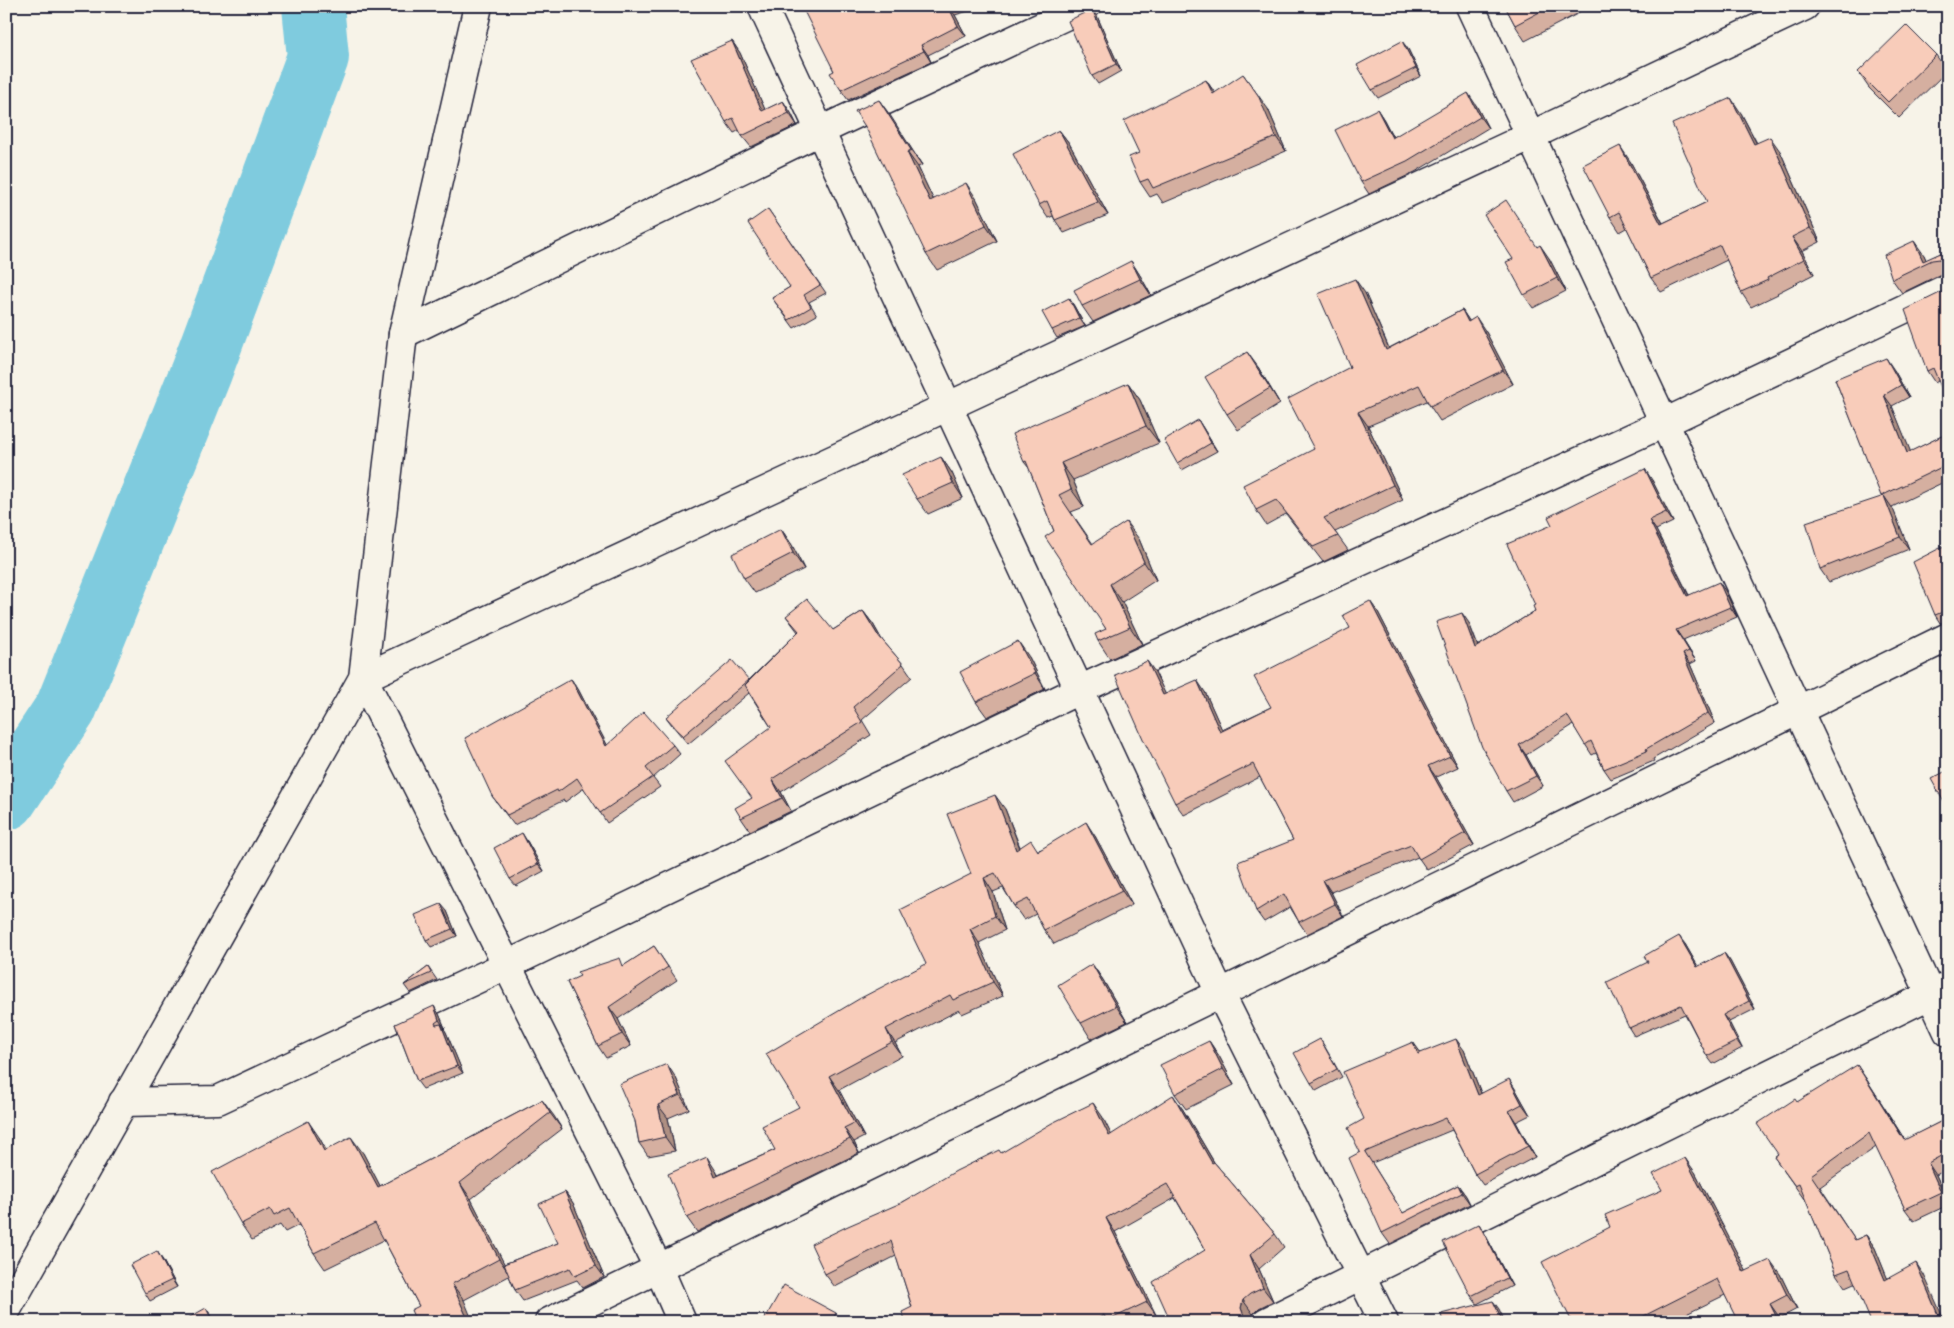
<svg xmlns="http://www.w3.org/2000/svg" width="1954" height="1328" font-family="Sriracha,sans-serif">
  <rect width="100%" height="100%" fill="#f7f3e8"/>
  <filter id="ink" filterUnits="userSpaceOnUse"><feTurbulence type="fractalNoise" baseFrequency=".02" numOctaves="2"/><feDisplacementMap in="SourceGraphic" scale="10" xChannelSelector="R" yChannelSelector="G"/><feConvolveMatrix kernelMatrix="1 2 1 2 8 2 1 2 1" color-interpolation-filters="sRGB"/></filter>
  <g filter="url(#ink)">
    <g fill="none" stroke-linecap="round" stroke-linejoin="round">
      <!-- river -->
      <path stroke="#7fcbde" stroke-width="62" d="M6,799L66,708L201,372L318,57L313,6"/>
      <!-- minor casing -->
      <g stroke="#22223b" stroke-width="31">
        <g id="minor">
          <path d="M762,6L1220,993L1384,1322"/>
          <path d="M1470,6L1948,1032"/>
          <path d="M403,334L820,131L1086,6"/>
          <path d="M123,1102L218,1100L507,965L1079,690L1664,423L1948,288"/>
          <path d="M6,1311L363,678L403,334L478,6"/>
          <path d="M549,1322L1948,637"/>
          <path d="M682,1322L659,1269L363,678L1530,136L1805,6"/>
          <path d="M1266,1322L1948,986"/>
        </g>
      </g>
      <!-- minor -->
      <use href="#minor" stroke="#f7f3e8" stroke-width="28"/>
    </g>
    <!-- wall -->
    <g fill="#d5afa0" stroke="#22223b">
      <path d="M809,6H985L955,15L966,36L928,55L931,62L848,100L841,90Z"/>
      <path d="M1098,6H1110L1101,10Z"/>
      <path d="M1505,6H1576L1579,13L1525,41L1515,25Z"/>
      <path d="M1097,16L1121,71L1098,84L1092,76Z"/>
      <path d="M732,41L740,53L765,110L783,101L791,113L797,125L751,147L742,136L740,130L734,133L726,122Z"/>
      <path d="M1408,49L1421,76L1378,98L1372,90Z"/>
      <path d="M1936,55L1947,71L1899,118L1869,88L1858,72Z"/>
      <path d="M1206,80L1215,93L1268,109L1286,151L1163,203L1157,194L1150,197L1140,182L1139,153Z"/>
      <path d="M879,100L922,165L918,167L933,199L976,198L997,241L937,270L926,254Z"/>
      <path d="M1476,105L1488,128L1415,172L1369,194L1361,182L1377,109L1384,120L1393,137Z"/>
      <path d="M1741,113L1757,143L1780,151L1820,242L1802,251L1814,274L1777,293L1778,294L1751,307L1741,292L1727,260L1661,292L1651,278L1627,228L1620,232L1610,217L1630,161L1663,223L1707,202Z"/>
      <path d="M1059,130L1069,143L1108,215L1064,233L1055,220L1053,216L1048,218L1039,205Z"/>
      <path d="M768,209L826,293L809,302L817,315L794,328L772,298L790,287Z"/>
      <path d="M1537,246L1549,258L1566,291L1533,308L1524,295Z"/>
      <path d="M1943,252L1948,259V273L1941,274L1902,293L1892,279L1924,255L1926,260Z"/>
      <path d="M1131,261L1141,277L1151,295L1093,322L1082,306Z"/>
      <path d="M1947,290L1938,381L1935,383L1927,371Z"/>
      <path d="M1365,293L1389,348L1462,310L1469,321L1486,332L1513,384L1440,421L1430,406L1427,401L1368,426L1403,500L1335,532L1348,550L1323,562L1286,514L1266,525L1256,510L1314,449L1350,367Z"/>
      <path d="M1069,298L1074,306L1085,326L1057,338L1052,330Z"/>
      <path d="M1258,367L1280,404L1238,430L1227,414Z"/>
      <path d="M1894,370L1909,397L1892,406L1910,452L1948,433V480L1892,507L1909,549L1829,582L1820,569L1882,497L1835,379Z"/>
      <path d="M1128,383L1140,400L1159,443L1073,480L1084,507L1071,512L1093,544L1139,539L1156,580L1122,602L1142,644L1110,659L1098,641L1106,629L1054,531L1029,468L1024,462Z"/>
      <path d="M1198,420L1203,428L1217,451L1182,470L1177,463Z"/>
      <path d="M941,457L952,473L963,498L928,514L917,499Z"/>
      <path d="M1652,480L1673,522L1656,530L1689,595L1726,592L1737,617L1683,640L1696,661L1690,664L1715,723L1653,759L1654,761L1611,779L1604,769L1596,753L1592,755L1573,725L1526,755L1543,786L1513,802L1506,791L1469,623L1478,646L1535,611V605L1552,525Z"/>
      <path d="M781,529L792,545L804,569L755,593L744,578Z"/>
      <path d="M1948,544V620L1940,623L1935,615Z"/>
      <path d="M863,611L873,624L882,640L903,664L912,677L862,720L871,735L781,792L791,811L750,831L741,818L752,798L771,727L749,693L688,744L672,725L666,717L749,680L798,632L786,616L833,630Z"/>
      <path d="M1378,612L1458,767L1436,777L1474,845L1427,870L1418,857L1331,892L1343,916L1307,934L1299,922L1290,907L1264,922L1256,911L1293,840L1260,777L1184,815L1175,803L1155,672L1165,694L1205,692L1222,730L1271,707L1350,628Z"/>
      <path d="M1029,657L1045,689L987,717L976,702Z"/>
      <path d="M571,679L578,689L607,745H673L680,754L653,778L660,787L607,823L584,788L565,802L564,800L514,825L492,796Z"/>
      <path d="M1948,770V807L1944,802Z"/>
      <path d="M1005,809L1020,847L1038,850L1095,836L1132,905L1054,944L1044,930L1036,914L1024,920L1014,906L1003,888L993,892L1005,930L979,943L1003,996L962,1014L959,1010L895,1043L902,1056L839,1090L864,1137L854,1142L859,1153L697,1232L687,1218L716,1171L718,1175L775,1150L799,1107L926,964Z"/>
      <path d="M527,841L544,871L516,886L510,879Z"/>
      <path d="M447,911L457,936L431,947L426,940Z"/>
      <path d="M1685,944L1698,967L1724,953L1730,961L1755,1009L1729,1022L1742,1048L1713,1064L1707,1056L1685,1014L1634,1036L1629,1028Z"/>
      <path d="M654,946L677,980L618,1019L631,1046L606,1058L598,1046L567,982L625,965Z"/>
      <path d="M1092,964L1103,980L1127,1022L1091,1039L1081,1023Z"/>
      <path d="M428,967L437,980L410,993L404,985Z"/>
      <path d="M439,1014L445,1028L444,1029L446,1032L463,1073L423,1089L417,1081L395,1024Z"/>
      <path d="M1320,1039L1325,1047L1342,1077L1316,1091L1311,1083Z"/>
      <path d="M1209,1041L1219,1056L1234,1085L1186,1109L1175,1094Z"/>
      <path d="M1413,1042L1420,1053L1464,1050L1481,1093L1516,1090L1530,1115L1516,1122L1535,1157L1483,1185L1475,1174L1452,1130L1372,1163L1403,1213L1458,1185L1466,1196L1470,1204L1390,1244L1382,1233L1360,1152L1364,1119Z"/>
      <path d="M1865,1077L1905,1140L1944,1120L1948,1126V1169L1936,1175L1948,1200V1205L1914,1221L1905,1209L1876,1147L1820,1187L1855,1240L1866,1235L1875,1248L1887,1278L1924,1275L1854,1283L1845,1287L1836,1274L1805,1198L1804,1199L1774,1157L1778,1154L1797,1102Z"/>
      <path d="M676,1078L689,1109L668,1118L675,1151L648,1156L639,1143L635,1121Z"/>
      <path d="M542,1100L562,1129L471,1199L504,1264L558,1243L565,1192L573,1203L604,1277L583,1288L577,1280L523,1301L515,1290L509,1276L464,1300L419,1306L384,1240L325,1269L314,1253L299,1225L285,1232L280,1225L252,1240L241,1224L319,1137L326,1150L363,1153L380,1186Z"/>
      <path d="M1182,1108L1214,1162L1275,1234L1284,1247L1259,1269L1273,1301L1259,1308L1253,1314L1251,1322H1171L1205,1250L1175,1198L1115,1232L1156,1315L1143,1322H906L912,1307L896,1256L835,1287L825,1274L903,1202L1002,1153L1102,1116L1111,1135Z"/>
      <path d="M1695,1172L1746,1271L1780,1274L1797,1309L1780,1318L1782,1322H1739L1725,1295L1670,1322H1572L1610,1227L1662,1190Z"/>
      <path d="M1484,1232L1512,1286L1477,1304L1471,1296Z"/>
      <path d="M162,1259L177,1287L150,1301L145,1293Z"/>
    </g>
    <!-- shaded-wall -->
    <g fill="#ae8f82" stroke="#22223b">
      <path d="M948,6L955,15L966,36L958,26Z"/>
      <path d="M1092,9L1097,16L1121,71L1116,64Z"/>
      <path d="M732,41L740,53L771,123L762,111Z"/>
      <path d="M1402,41L1408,49L1421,76L1416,68Z"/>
      <path d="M921,45L928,55L931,62L924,51Z"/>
      <path d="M1243,74L1268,109L1286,151L1276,137Z"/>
      <path d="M1206,80L1216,95L1213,94Z"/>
      <path d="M1468,93L1476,105L1488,128L1480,117Z"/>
      <path d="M1731,98L1741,113L1764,158L1754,144Z"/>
      <path d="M879,100L890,115L922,165L911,150Z"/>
      <path d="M783,101L791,113L797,125L789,113Z"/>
      <path d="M1377,109L1384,120L1399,150L1392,138Z"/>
      <path d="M1059,130L1069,143L1108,215L1098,202Z"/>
      <path d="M1770,137L1780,151L1820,242L1810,228Z"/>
      <path d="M1620,146L1630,161L1671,239L1661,224Z"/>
      <path d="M907,152L918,167L941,216L930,201Z"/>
      <path d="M966,183L976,198L997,241L986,225Z"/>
      <path d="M1792,237L1802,251L1814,274L1804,259Z"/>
      <path d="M1914,241L1924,255L1927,262L1923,261Z"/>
      <path d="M1540,245L1549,258L1566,291L1557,278Z"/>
      <path d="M1131,261L1141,277L1151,295L1140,279Z"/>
      <path d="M1355,279L1365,293L1396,365L1386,350Z"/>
      <path d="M1069,298L1074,306L1085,326L1079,318Z"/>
      <path d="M1462,310L1472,325L1468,322Z"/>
      <path d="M1476,317L1486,332L1513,384L1503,370Z"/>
      <path d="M1247,352L1258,367L1280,404L1270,388Z"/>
      <path d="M1886,358L1894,370L1909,397L1901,385Z"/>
      <path d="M1128,383L1140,400L1159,443L1146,426Z"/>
      <path d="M1884,395L1892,406L1916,465L1907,453Z"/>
      <path d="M1358,412L1368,426L1403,500L1393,485Z"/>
      <path d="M1198,420L1203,428L1217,451L1211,443Z"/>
      <path d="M941,457L952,473L963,498L953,483Z"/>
      <path d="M1061,463L1073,480L1084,507L1071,489Z"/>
      <path d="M1645,469L1652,480L1673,522L1666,512Z"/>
      <path d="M1884,496L1893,509L1909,549L1900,537Z"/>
      <path d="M1649,520L1656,530L1694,606L1687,596Z"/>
      <path d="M1126,522L1139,539L1156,580L1144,562Z"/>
      <path d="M781,529L792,545L804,569L793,553Z"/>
      <path d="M1719,582L1726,592L1737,617L1730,607Z"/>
      <path d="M1110,584L1122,602L1142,644L1130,627Z"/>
      <path d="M1370,601L1378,612L1458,767L1450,756Z"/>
      <path d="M863,611L873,624L886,647L877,634Z"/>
      <path d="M1462,613L1469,623L1482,658L1475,648Z"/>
      <path d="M1676,630L1683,640L1696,661L1689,651Z"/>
      <path d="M1018,641L1029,657L1045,689L1035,673Z"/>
      <path d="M1683,654L1690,664L1715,723L1708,713Z"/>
      <path d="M1147,661L1155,672L1171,706L1163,695Z"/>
      <path d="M571,679L578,689L613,756L606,746Z"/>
      <path d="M1197,680L1205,692L1228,743L1220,732Z"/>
      <path d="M1519,745L1526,755L1543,786L1536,776Z"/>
      <path d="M1428,766L1436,777L1474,845L1465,833Z"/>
      <path d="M772,779L781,792L791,811L782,798Z"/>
      <path d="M995,795L1005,809L1026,864L1016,850Z"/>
      <path d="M1086,822L1095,836L1132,905L1122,891Z"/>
      <path d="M522,833L527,841L544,871L538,864Z"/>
      <path d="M984,878L993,892L1005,930L995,916Z"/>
      <path d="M1323,880L1331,892L1343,916L1335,904Z"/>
      <path d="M441,904L447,911L457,936L452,929Z"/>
      <path d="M970,929L979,943L1003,996L993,982Z"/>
      <path d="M1679,936L1685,944L1703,975L1697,967Z"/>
      <path d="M1724,953L1730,961L1755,1009L1749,1001Z"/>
      <path d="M1092,964L1103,980L1127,1022L1116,1006Z"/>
      <path d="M434,1006L439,1014L445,1028L439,1020Z"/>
      <path d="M609,1007L618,1019L631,1046L622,1034Z"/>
      <path d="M1723,1015L1729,1022L1742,1048L1737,1041Z"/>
      <path d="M441,1024L446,1032L463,1073L457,1066Z"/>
      <path d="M886,1029L895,1043L902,1056L892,1042Z"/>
      <path d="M1456,1039L1464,1050L1486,1106L1478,1095Z"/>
      <path d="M1209,1041L1219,1056L1234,1085L1223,1069Z"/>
      <path d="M1413,1042L1421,1053L1418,1054Z"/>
      <path d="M667,1064L676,1078L689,1109L680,1095Z"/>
      <path d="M1857,1065L1865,1077L1913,1153L1904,1140Z"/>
      <path d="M829,1076L839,1090L864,1137L854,1123Z"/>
      <path d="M1509,1079L1516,1090L1530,1115L1522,1104Z"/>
      <path d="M1173,1095L1182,1108L1222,1176L1212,1163Z"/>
      <path d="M542,1100L554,1116L562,1129L550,1113Z"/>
      <path d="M1093,1103L1102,1116L1119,1150L1109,1136Z"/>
      <path d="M658,1105L668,1118L675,1151L665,1137Z"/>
      <path d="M1509,1111L1516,1122L1535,1157L1528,1146Z"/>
      <path d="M308,1121L319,1137L335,1167L324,1151Z"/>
      <path d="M844,1128L854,1142L859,1153L850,1139Z"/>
      <path d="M351,1137L363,1153L389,1203L378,1187Z"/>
      <path d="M707,1157L716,1171L725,1191L715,1177Z"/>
      <path d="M1685,1158L1695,1172L1754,1286L1744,1272Z"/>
      <path d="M1928,1163L1936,1175L1948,1202L1941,1192Z"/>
      <path d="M460,1183L471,1199L510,1275L499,1259Z"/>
      <path d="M1458,1185L1466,1196L1470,1204L1462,1193Z"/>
      <path d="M565,1192L573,1203L604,1277L596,1266Z"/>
      <path d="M1106,1218L1115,1232L1156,1315L1147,1302Z"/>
      <path d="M1479,1224L1484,1232L1512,1286L1507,1278Z"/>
      <path d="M1866,1235L1875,1248L1893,1292L1885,1280Z"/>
      <path d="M157,1251L162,1259L177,1287L172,1280Z"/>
      <path d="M1250,1255L1259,1269L1273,1301L1263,1288Z"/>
      <path d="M1770,1260L1780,1274L1797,1309L1787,1295Z"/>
      <path d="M1916,1263L1924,1275L1945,1322H1941Z"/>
      <path d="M452,1284L464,1300L473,1322H469Z"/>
      <path d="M1243,1300L1253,1314L1251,1322H1247L1245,1319L1241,1308Z"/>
      <path d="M1493,1301L1499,1309L1505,1322H1503Z"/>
      <path d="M1770,1304L1780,1318L1782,1322H1779Z"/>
      <path d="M206,1308L216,1322H213Z"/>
      <path d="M836,1313L842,1322H832Z"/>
    </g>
    <!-- building -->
    <g fill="#f8ccba" stroke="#22223b">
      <path d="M809,6H948L958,26L921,45L924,51L841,90L830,73L834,71L803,9Z"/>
      <path d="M1505,6H1551L1515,25Z"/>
      <path d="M1092,9L1116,64L1092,76L1068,21Z"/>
      <path d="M1906,25L1936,55L1888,102L1858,72Z"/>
      <path d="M732,41L762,111L783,101L789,113L742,136L733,118L726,122L691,59Z"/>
      <path d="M1402,41L1416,68L1372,90L1357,65Z"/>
      <path d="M1243,74L1258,95L1276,137L1153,188L1148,179L1140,182L1129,157L1139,153L1124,121L1206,80L1213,94Z"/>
      <path d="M1468,93L1480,117L1407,161L1361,182L1335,130L1377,109L1392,138Z"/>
      <path d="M1731,98L1754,144L1770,137L1810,228L1792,237L1804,259L1767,278L1768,280L1741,292L1720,245L1651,278L1619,212L1610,217L1583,165L1620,146L1661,224L1707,202L1672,124Z"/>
      <path d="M879,100L911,150L907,152L930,201L966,183L986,225L926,254L866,128L855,111Z"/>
      <path d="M1059,130L1098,202L1055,220L1047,201L1039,205L1013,154Z"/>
      <path d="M1506,200L1537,247L1540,245L1557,278L1524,295L1506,262L1513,259L1484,215Z"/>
      <path d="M768,209L820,285L804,295L811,307L789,320L772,298L790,287L748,223Z"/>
      <path d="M1914,241L1923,261L1943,252L1947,261L1940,259L1932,260L1892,279L1884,255Z"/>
      <path d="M1131,261L1140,279L1082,306L1074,290Z"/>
      <path d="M1355,279L1386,350L1462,310L1468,322L1476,317L1503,370L1430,406L1419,385L1358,412L1393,485L1324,518L1338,536L1313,547L1276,500L1256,510L1243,485L1314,449L1288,399L1350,367L1318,294Z"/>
      <path d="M1948,289V404L1933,368L1927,371L1905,310Z"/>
      <path d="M1069,298L1079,318L1052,330L1042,312Z"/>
      <path d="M1247,352L1270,388L1227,414L1205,377Z"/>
      <path d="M1886,358L1901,385L1884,395L1907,453L1948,433V464L1881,496L1835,379Z"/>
      <path d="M1128,383L1146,426L1061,463L1071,489L1059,495L1092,544L1126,522L1144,562L1110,584L1130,627L1098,641L1095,634L1106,629L1045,537L1054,531L1026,461L1024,462L1012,434Z"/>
      <path d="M1198,420L1211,443L1177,463L1164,440Z"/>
      <path d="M941,457L953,483L917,499L902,475Z"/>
      <path d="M1645,469L1666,512L1649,520L1687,596L1719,582L1730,607L1676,630L1689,651L1683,654L1708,713L1646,749L1647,751L1604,769L1591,741L1585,745L1567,715L1519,745L1536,776L1506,791L1482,747L1436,622L1462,613L1475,648L1535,611L1533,606L1535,605L1507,544L1552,525L1548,517Z"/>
      <path d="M1884,496L1900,537L1820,569L1806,522Z"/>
      <path d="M781,529L793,553L744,578L732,554Z"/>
      <path d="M1948,544V610L1935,615L1913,562Z"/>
      <path d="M807,599L833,630L863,611L877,634L903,664L853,707L862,722L772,779L782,798L741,818L735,808L752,798L725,761L771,727L745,685L799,631L786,616Z"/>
      <path d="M1370,601L1450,756L1428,766L1465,833L1419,859L1411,845L1323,880L1335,904L1299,922L1284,894L1256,911L1238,862L1293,840L1253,764L1175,803L1144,741L1115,675L1147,661L1163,695L1197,680L1220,732L1271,707L1254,677L1350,628L1343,615Z"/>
      <path d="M1018,641L1035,673L976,702L960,672Z"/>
      <path d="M732,660L749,680L683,736L666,717Z"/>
      <path d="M571,679L606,746L644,712L673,745L646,768L653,777L600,813L577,778L558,792L557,790L507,815L492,796L465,738Z"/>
      <path d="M1948,770V800L1944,802L1931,779Z"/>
      <path d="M995,795L1016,850L1031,840L1038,851L1086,822L1122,891L1044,930L1028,899L1014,906L995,873L984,878L995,916L970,929L993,982L953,1000L950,995L886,1029L892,1042L829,1076L854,1123L844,1128L850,1139L687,1218L668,1174L707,1157L715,1177L775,1150L762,1126L799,1107L766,1054L859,999L926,964L900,910L971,874L947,814Z"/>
      <path d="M522,833L538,864L510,879L494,848Z"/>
      <path d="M441,904L452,929L426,940L415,915Z"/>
      <path d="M1679,936L1697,967L1724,953L1749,1001L1723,1015L1737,1041L1707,1056L1681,1005L1629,1028L1607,982L1648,962L1644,956Z"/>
      <path d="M654,946L668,967L609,1007L622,1034L598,1046L567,982L580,976L577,972L620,958L623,966Z"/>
      <path d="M1092,964L1116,1006L1081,1023L1058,985Z"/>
      <path d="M428,967L431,973L404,985Z"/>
      <path d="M434,1006L439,1020L435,1023L436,1025L441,1024L457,1066L417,1081L395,1024Z"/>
      <path d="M1320,1039L1337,1069L1311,1083L1294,1053Z"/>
      <path d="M1456,1039L1478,1095L1509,1079L1522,1104L1509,1111L1528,1146L1475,1174L1446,1118L1365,1152L1403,1213L1458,1185L1462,1193L1382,1233L1349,1158L1360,1152L1348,1128L1364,1119L1343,1072L1413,1042L1418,1054Z"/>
      <path d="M1209,1041L1223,1069L1175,1094L1160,1065Z"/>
      <path d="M667,1064L680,1095L658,1105L665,1137L639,1143L635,1121L619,1084Z"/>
      <path d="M1857,1065L1904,1140L1944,1120L1948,1128V1152L1928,1163L1941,1192L1905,1209L1869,1133L1811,1175L1855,1240L1866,1235L1885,1280L1916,1263L1941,1322H1871L1849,1269L1836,1274L1799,1184L1795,1186L1774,1157L1778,1154L1757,1124L1795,1099L1797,1102Z"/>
      <path d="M1173,1095L1212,1163L1214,1162L1275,1234L1250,1255L1263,1288L1250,1294L1243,1300L1241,1308L1245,1319L1238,1322H1171L1153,1282L1205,1250L1180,1206L1167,1184L1106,1218L1147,1302L1107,1321L1104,1315L1093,1322H906L902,1312L912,1307L891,1241L825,1274L811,1244L848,1226L903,1202L956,1171L999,1150L1001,1153L1052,1123L1093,1103L1109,1136Z"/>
      <path d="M542,1100L550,1113L460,1183L499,1259L452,1284L469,1322H416L411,1310L419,1306L375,1223L314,1253L290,1208L274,1216L270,1209L241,1224L212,1172L308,1121L324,1151L351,1137L378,1187Z"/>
      <path d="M1685,1158L1744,1272L1770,1260L1787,1295L1770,1304L1779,1322H1745L1743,1317L1737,1320L1717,1279L1632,1322H1572L1542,1262L1610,1227L1605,1215L1662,1190L1653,1174Z"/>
      <path d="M565,1192L596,1266L575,1276L570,1268L515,1290L504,1264L558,1243L539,1204Z"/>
      <path d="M1479,1224L1507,1278L1471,1296L1443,1242Z"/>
      <path d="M157,1251L172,1280L145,1293L130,1265Z"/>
      <path d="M784,1285L836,1313L832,1322H763Z"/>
      <path d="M1493,1301L1503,1322H1443L1441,1314Z"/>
      <path d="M206,1308L213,1322H181Z"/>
    </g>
  </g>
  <!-- margin -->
  <rect width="1954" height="1328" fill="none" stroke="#f7f3e8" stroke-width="25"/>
  <rect x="12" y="12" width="1929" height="1303" fill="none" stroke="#22223b" stroke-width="2" filter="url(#ink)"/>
</svg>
